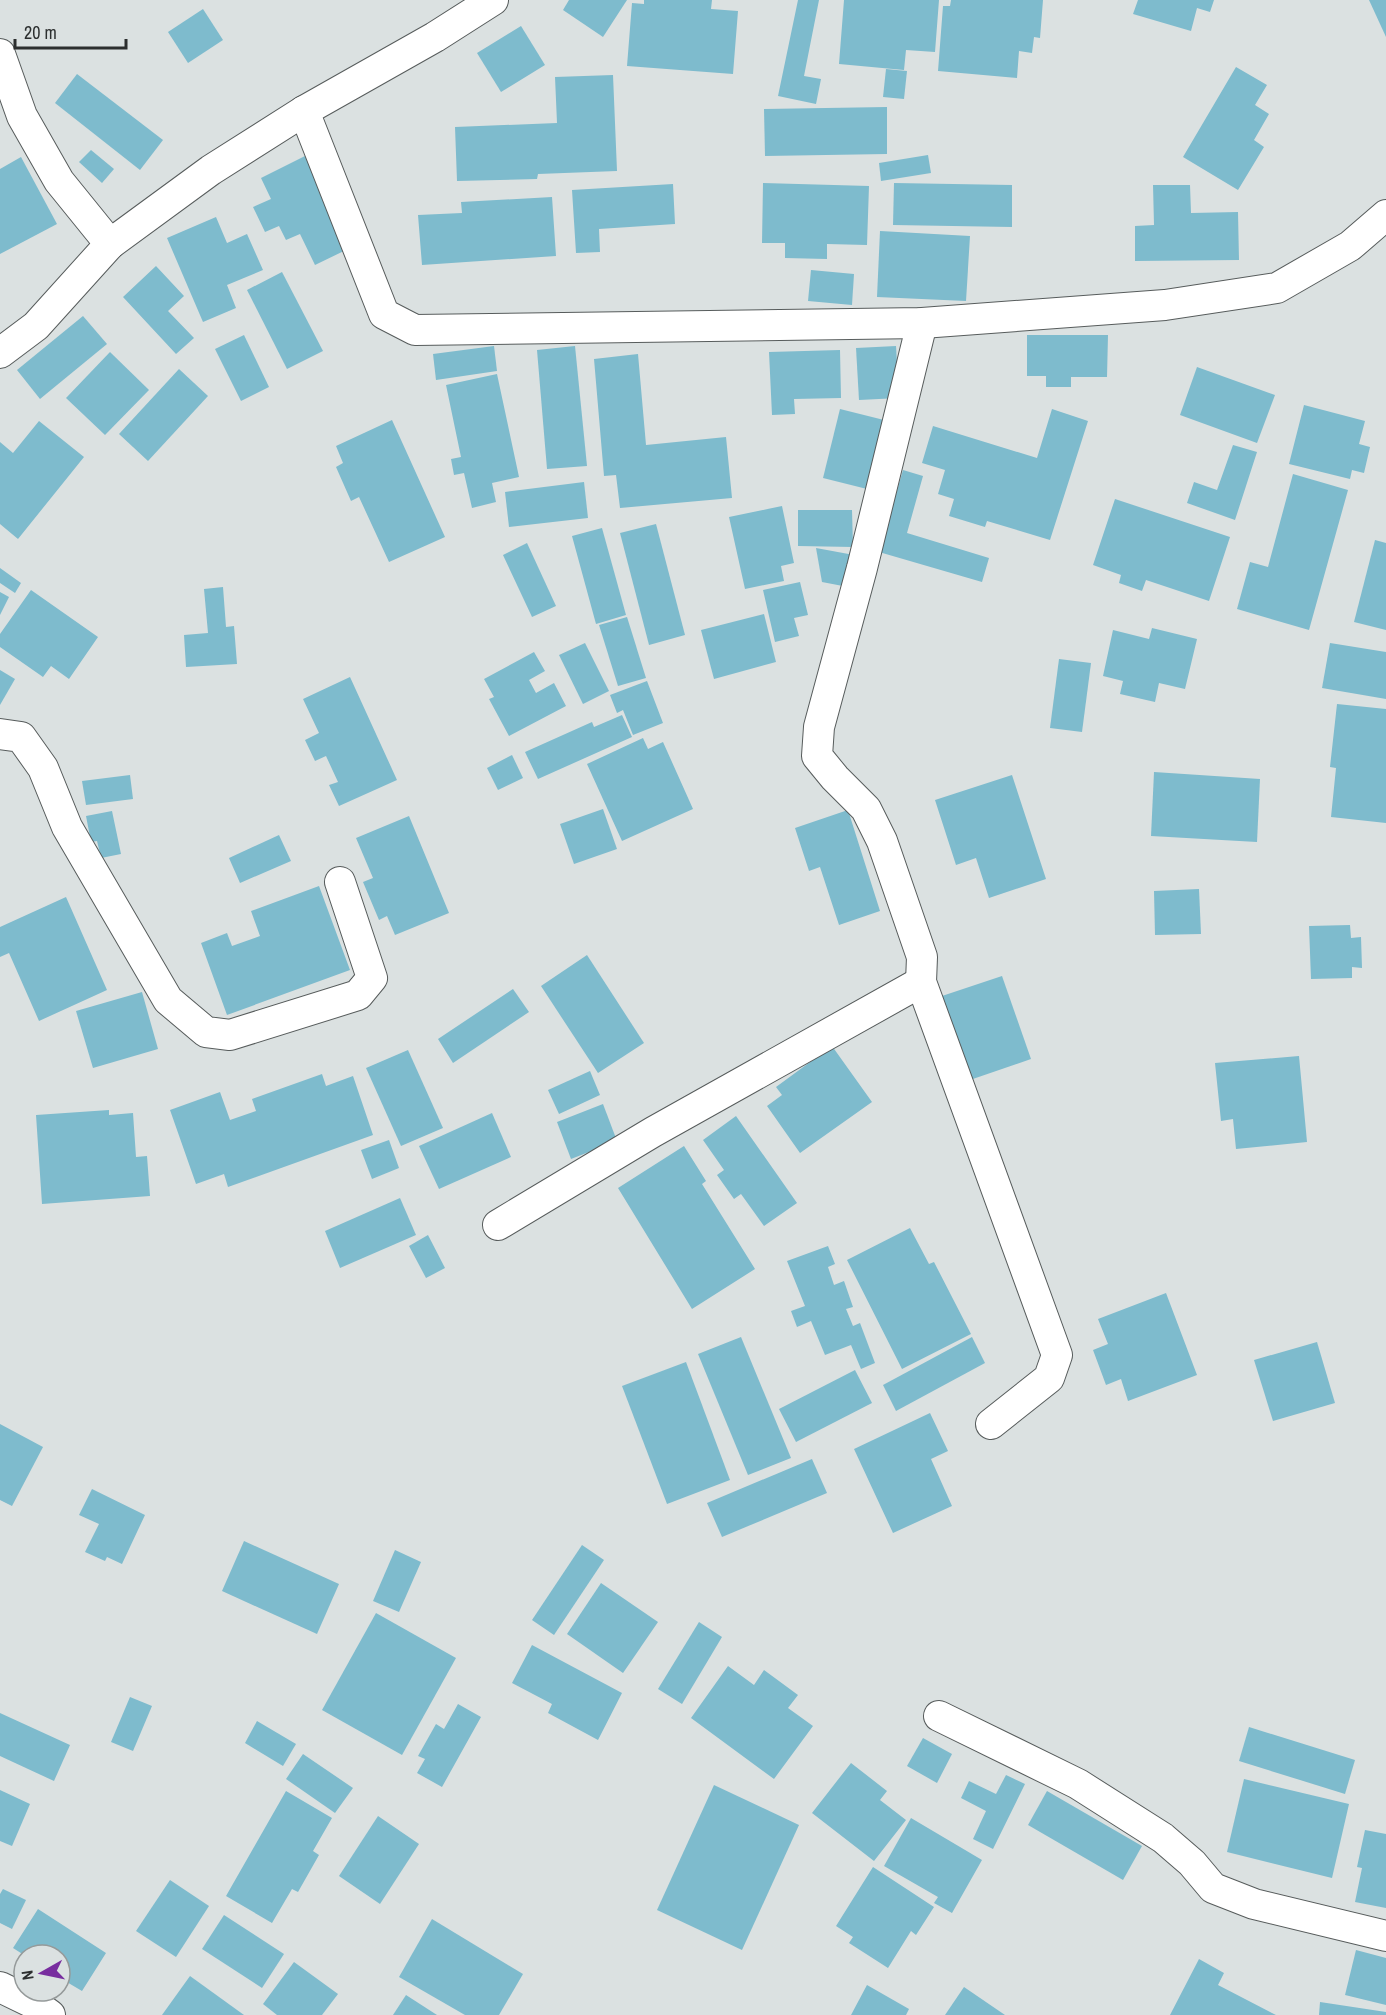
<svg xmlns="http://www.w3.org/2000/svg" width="1386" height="2015" font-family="'Archivo Narrow',sans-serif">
  <rect width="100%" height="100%" fill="#dbe1e1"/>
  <!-- building -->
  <g fill="#7ebbcd">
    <path d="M569,0H627L603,37L563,10Z"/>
    <path d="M644,0H712L711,9L738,11L733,74L627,66L632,3L644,4Z"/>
    <path d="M798,0H819L804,76L821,79L816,104L778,96Z"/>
    <path d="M844,0H939L935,52L906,50L904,70L839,64Z"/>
    <path d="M951,0H1043L1040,38L1034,37L1032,53L1019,51L1017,78L938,71L943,6H950Z"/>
    <path d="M1138,0H1214L1210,12L1197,8L1191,31L1133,14Z"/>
    <path d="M1369,0H1386V37Z"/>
    <path d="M203,9L223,40L188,63L168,32Z"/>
    <path d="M521,26L545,65L501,92L477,53Z"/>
    <path d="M1236,67L1267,85L1255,105L1269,114L1254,140L1264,147L1238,190L1183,157Z"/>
    <path d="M886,69L907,71L904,99L883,97Z"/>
    <path d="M77,74L163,140L140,170L55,103Z"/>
    <path d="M613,75L617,171L538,174L537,179L457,181L455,127L557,123L555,77Z"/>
    <path d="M887,107V154L765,156L764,109Z"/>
    <path d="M91,150L114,169L102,183L79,162Z"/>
    <path d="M928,155L931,173L881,181L879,163Z"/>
    <path d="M305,156L348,249L315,265L300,234L286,240L279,226L265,232L253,207L271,199L261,178Z"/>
    <path d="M21,157L57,224L0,254V169Z"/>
    <path d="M763,183L869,186L867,245L827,244V259L785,258V243H762Z"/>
    <path d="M894,183L1012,185V227L893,225Z"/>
    <path d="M673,184L675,224L599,229L600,252L576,253L572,190Z"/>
    <path d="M1153,185H1190L1191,213L1238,212L1239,260L1135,261V226L1154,225Z"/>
    <path d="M552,197L556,256L422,265L418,215L462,213L461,202Z"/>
    <path d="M216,217L227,243L247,234L263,270L227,285L236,308L203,322L167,238Z"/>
    <path d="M880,231L970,236L966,301L877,297Z"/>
    <path d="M156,266L184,296L168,311L194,338L176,354L123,297Z"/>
    <path d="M811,270L854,274L852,305L808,301Z"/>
    <path d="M282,272L323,351L287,369L247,290Z"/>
    <path d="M83,316L107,344L40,399L17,370Z"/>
    <path d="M244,335L269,387L241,401L215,349Z"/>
    <path d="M1027,335H1108L1107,377H1071V387H1046V376H1027Z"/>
    <path d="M494,346L497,371L436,380L433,354Z"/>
    <path d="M575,346L587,466L547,469L537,350Z"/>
    <path d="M896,346L899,398L859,400L856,348Z"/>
    <path d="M840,350L841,398L794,399L795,414L772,415L769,352Z"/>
    <path d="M110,352L149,390L105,435L66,398Z"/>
    <path d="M638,354L646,445L726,437L732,498L620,508L616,475L604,476L594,359Z"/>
    <path d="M1197,367L1275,395L1257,443L1180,415Z"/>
    <path d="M179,369L208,396L148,461L119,434Z"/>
    <path d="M497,374L519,477L492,483L496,502L472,508L464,473L454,475L451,459L461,457L446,385Z"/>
    <path d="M1304,405L1365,421L1359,444L1370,447L1364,473L1352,470L1350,479L1289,464Z"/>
    <path d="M840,409L888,421L871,490L823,478Z"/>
    <path d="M1052,409L1088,421L1050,540L987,521L985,527L949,516L954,499L938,494L945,470L922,463L933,426L1037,458Z"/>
    <path d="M392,420L445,537L389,562L359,497L351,501L336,467L343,463L336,446Z"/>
    <path d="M39,421L84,457L18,539L0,524V442L13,453Z"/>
    <path d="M1233,445L1257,452L1235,520L1187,503L1194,482L1217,490Z"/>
    <path d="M903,470L923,476L907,533L989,558L982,582L879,552Z"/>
    <path d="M1293,474L1348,490L1309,630L1237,609L1250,562L1268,567Z"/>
    <path d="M584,482L588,518L509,527L505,492Z"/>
    <path d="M1115,499L1230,537L1209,601L1146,580L1142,591L1119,583L1121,575L1093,565Z"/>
    <path d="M782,506L794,563L781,566L784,581L745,589L729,517Z"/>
    <path d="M798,510H852L853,547L798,546Z"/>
    <path d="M656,524L685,635L649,645L620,533Z"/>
    <path d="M602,528L626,615L596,624L572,536Z"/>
    <path d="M1375,540L1386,543V630L1354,622Z"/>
    <path d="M527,543L556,606L532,617L503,555Z"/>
    <path d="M816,548L854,555L848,587L822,582Z"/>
    <path d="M0,568L21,583L15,593L0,583Z"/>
    <path d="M800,582L808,615L794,618L799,636L775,642L763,590Z"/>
    <path d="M223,587L226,627L234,626L237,664L186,667L184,635L208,633L204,589Z"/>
    <path d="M31,590L98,637L69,679L51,666L43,677L0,647V634Z"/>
    <path d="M0,592L9,597L0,615Z"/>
    <path d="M764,614L776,662L714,679L701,630Z"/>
    <path d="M627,617L646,678L618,686L599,625Z"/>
    <path d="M1152,628L1197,639L1185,689L1159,683L1155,702L1120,694L1123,681L1103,676L1113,630L1149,639Z"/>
    <path d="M585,643L609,691L583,704L559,655Z"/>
    <path d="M1330,643L1386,652V699L1322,688Z"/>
    <path d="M534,652L545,671L529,680L536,693L554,683L566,706L509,736L489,699L494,697L484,679Z"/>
    <path d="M1059,659L1091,663L1082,732L1050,728Z"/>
    <path d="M0,670L15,679L0,705Z"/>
    <path d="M350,677L397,780L339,806L329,785L338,782L326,756L315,761L305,740L319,733L303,699Z"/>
    <path d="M647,681L663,723L633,735L623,710L617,713L610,695Z"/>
    <path d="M1337,704L1386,709V823L1331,817L1336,768L1330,767Z"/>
    <path d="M622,715L632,737L538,779L525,752L592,722L594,727Z"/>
    <path d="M643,738L648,749L663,742L693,809L622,841L587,764Z"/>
    <path d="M512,755L523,778L498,790L487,768Z"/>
    <path d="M1154,772L1260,779L1257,842L1151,836Z"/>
    <path d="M130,775L133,799L86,805L82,781Z"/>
    <path d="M1012,775L1046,879L989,898L976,858L956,865L935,800Z"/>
    <path d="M603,809L617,849L574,864L560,824Z"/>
    <path d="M848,810L880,911L839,925L820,867L809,871L795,828Z"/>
    <path d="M112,811L121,854L101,858L97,841L91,842L86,816Z"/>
    <path d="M409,816L449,913L395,935L387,916L379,920L363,882L373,878L356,838Z"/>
    <path d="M279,835L291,861L240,883L229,858Z"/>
    <path d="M319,886L350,970L227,1015L201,943L227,933L232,946L260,936L251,911Z"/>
    <path d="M1199,889L1201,934L1155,935L1154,891Z"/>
    <path d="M66,897L107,990L39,1021L9,953L0,957V927Z"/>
    <path d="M1350,925L1351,938L1361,937L1362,968L1352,967V978L1311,979L1309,926Z"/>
    <path d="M587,955L644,1043L598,1073L541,986Z"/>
    <path d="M1002,976L1031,1059L967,1081L939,997Z"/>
    <path d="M513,989L529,1012L453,1063L438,1039Z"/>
    <path d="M142,992L158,1049L93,1068L76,1011Z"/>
    <path d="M832,1046L872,1102L800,1153L767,1106L782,1095L776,1087Z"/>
    <path d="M408,1050L443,1128L401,1146L366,1068Z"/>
    <path d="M1299,1056L1307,1142L1236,1149L1233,1119L1221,1121L1215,1063Z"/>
    <path d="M590,1071L600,1095L559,1114L548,1090Z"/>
    <path d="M322,1074L326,1086L353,1076L373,1135L228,1187L224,1174L196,1184L170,1110L220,1092L230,1120L256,1111L252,1099Z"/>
    <path d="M603,1104L617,1141L571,1159L557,1122Z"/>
    <path d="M109,1110V1115L133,1113L136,1157L147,1156L150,1196L42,1204L36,1115Z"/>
    <path d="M492,1113L511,1157L439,1189L419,1146Z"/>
    <path d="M736,1116L797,1203L764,1226L741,1194L734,1199L717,1175L724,1170L703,1140Z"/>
    <path d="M389,1140L399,1168L372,1179L361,1150Z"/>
    <path d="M684,1146L706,1181L702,1184L755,1269L692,1309L618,1188Z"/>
    <path d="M400,1198L416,1235L340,1268L325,1231Z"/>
    <path d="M910,1228L929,1264L934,1262L971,1334L902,1369L847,1260Z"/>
    <path d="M428,1235L445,1268L426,1278L409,1246Z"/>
    <path d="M828,1246L835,1264L828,1267L834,1285L844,1281L853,1307L846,1309L853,1326L860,1323L875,1363L861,1369L851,1345L825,1355L811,1321L797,1327L791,1311L805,1306L787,1261Z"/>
    <path d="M1166,1293L1197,1375L1128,1401L1121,1379L1106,1385L1093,1350L1108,1344L1098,1319Z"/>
    <path d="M741,1337L791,1458L748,1475L698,1354Z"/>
    <path d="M972,1337L985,1363L896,1411L883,1385Z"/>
    <path d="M1317,1342L1335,1403L1273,1421L1254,1360Z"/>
    <path d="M686,1362L730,1480L667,1504L622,1386Z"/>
    <path d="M855,1370L872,1403L796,1442L779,1409Z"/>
    <path d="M930,1413L948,1451L931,1459L952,1506L893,1533L854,1449Z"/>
    <path d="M0,1424L43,1447L12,1506L0,1500Z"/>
    <path d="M812,1459L827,1493L722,1537L707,1503Z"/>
    <path d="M92,1489L145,1515L122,1564L107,1557L105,1561L85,1552L99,1524L79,1515Z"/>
    <path d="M244,1541L339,1584L317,1634L222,1591Z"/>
    <path d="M582,1545L604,1560L554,1635L532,1620Z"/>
    <path d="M395,1550L421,1562L399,1612L373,1601Z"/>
    <path d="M601,1583L658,1622L623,1673L567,1634Z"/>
    <path d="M376,1613L456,1658L402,1755L322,1710Z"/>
    <path d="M699,1622L722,1637L682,1704L658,1689Z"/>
    <path d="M532,1645L622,1693L598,1740L548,1713L552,1704L512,1683Z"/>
    <path d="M728,1666L754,1685L764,1670L798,1695L788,1708L813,1726L774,1779L691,1718Z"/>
    <path d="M130,1697L152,1706L133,1751L111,1742Z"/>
    <path d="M458,1704L481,1717L442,1787L417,1773L425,1759L418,1756L436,1724L444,1729Z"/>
    <path d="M0,1713L70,1745L54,1781L0,1756Z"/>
    <path d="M257,1721L296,1744L283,1766L245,1743Z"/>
    <path d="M1249,1727L1355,1760L1345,1794L1239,1761Z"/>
    <path d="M923,1738L952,1754L937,1783L907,1766Z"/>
    <path d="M303,1754L353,1788L335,1813L286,1779Z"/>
    <path d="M851,1763L887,1791L880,1800L906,1820L874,1861L812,1813Z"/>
    <path d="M1006,1775L1025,1784L993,1849L973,1839L986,1811L961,1798L969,1781L996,1794Z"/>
    <path d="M1244,1779L1349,1804L1332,1878L1227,1852Z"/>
    <path d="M714,1785L799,1825L742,1950L657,1910Z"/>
    <path d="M0,1790L30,1804L12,1846L0,1841Z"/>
    <path d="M286,1791L332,1818L313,1851L319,1855L298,1892L292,1889L272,1923L226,1896Z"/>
    <path d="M1047,1791L1142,1846L1123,1880L1028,1825Z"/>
    <path d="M378,1816L419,1844L380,1904L339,1876Z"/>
    <path d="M911,1818L982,1860L952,1913L934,1903L938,1897L884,1866Z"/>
    <path d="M1365,1830L1386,1834V1908L1355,1902L1362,1868L1357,1867Z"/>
    <path d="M873,1867L934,1907L916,1935L911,1931L888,1968L849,1943L853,1937L836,1926Z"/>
    <path d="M170,1880L209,1906L176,1957L136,1931Z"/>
    <path d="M3,1889L26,1900L12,1929L0,1923V1894Z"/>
    <path d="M38,1909L106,1953L82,1991L60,1978V1955H24L13,1948Z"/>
    <path d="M224,1915L284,1954L262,1988L202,1949Z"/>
    <path d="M432,1919L523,1974L499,2015H465L399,1977Z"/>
    <path d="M1356,1950L1386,1958V2005L1345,1995Z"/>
    <path d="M1199,1959L1224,1973L1218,1985L1276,2015H1170Z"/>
    <path d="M294,1962L338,1994L322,2015H277L263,2004Z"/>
    <path d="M190,1976L244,2015H162Z"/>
    <path d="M867,1985L909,2009L906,2015H851Z"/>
    <path d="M964,1987L1005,2015H945Z"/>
    <path d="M406,1995L437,2015H393Z"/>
    <path d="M1320,2002L1386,2012V2015H1319Z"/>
  </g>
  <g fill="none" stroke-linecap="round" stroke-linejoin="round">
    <!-- street casing -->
    <g stroke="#575c5c" stroke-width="32">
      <g id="street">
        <path d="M0,54L22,116L59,181L110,244"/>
        <path d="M304,111L384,314L415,330L922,323L1165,305L1277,288L1350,246L1386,215"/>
        <path d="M922,323L862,568L819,727L817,756L835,778L866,809L882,841L922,957L921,982L1057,1355L1049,1378L991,1424"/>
        <path d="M0,353L36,326L110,244L211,170L304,111L435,37L493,0"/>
        <path d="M0,734L21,737L43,768L67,827L168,1000L206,1032L230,1035L358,995L372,978L340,882"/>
        <path d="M498,1225L653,1132L921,982"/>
        <path d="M939,1716L1078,1784L1163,1838L1192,1863L1213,1888L1254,1904L1386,1936"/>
        <path d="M0,1987L35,2004L50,2015"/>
      </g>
    </g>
    <!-- street -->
    <use href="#street" stroke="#fff" stroke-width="30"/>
  </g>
  <!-- north arrow -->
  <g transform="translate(42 1973) rotate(261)"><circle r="28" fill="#dbe1e1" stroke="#959a9a" stroke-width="1.5"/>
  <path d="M0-4.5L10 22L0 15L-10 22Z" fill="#782d9f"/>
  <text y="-9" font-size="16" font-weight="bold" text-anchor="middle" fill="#2c2f2f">N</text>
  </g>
  <!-- scale -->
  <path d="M15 39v9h111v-9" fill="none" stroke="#2c2f2f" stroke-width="3"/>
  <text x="24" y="39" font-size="18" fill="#2c2f2f" stroke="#dbe1e1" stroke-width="4.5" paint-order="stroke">20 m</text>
</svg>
